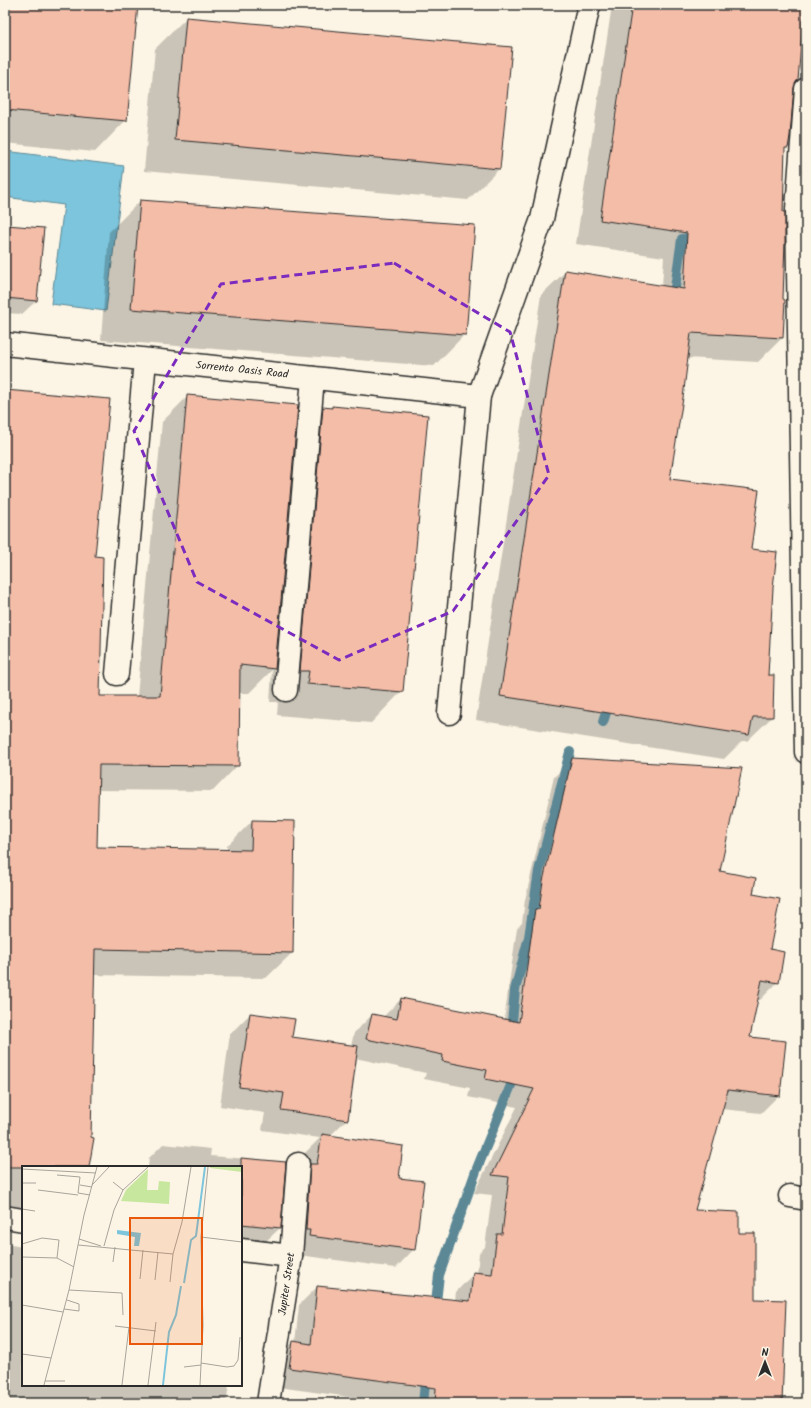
<svg xmlns="http://www.w3.org/2000/svg" width="811" height="1408" font-family="Kalam,sans-serif">
  <rect width="100%" height="100%" fill="#fcf5e5"/>
  <filter id="ink" filterUnits="userSpaceOnUse"><feTurbulence type="fractalNoise" baseFrequency=".025" numOctaves="2"/><feDisplacementMap in="SourceGraphic" scale="8" xChannelSelector="R" yChannelSelector="G"/><feConvolveMatrix kernelMatrix="1 2 1 2 8 2 1 2 1" color-interpolation-filters="sRGB"/></filter>
  <g filter="url(#ink)">
    <!-- water -->
    <path fill="#7cc5dc" stroke="#5c8795" d="M5,151L124,166L106,311L51,304L64,205L5,197Z"/>
    <!-- shadow -->
    <g fill="#0003">
      <path d="M5,5H137L126,120L95,152L5,143Z"/>
      <path d="M612,5H802L797,79L793,88L787,147L784,150L782,338L758,362L687,358L668,480L750,550L772,588L767,676L772,717L747,741H742L724,759L476,720L541,295L566,271L662,286L664,257L576,244Z"/>
      <path d="M186,18L499,169L468,200L144,171L155,49Z"/>
      <path d="M140,201L465,334L434,366L101,340L109,232Z"/>
      <path d="M5,226L43,229L36,301L22,314L5,313Z"/>
      <path d="M5,391L94,557L99,697H137L162,422L188,396L294,437L323,408L331,409L333,407L402,691L371,723L277,715L278,702H270L272,670L249,693H239L238,765L213,791L97,790L96,848L227,851V846L252,821L292,953L266,978L94,975L88,1167H23V1218L5,1208Z"/>
      <path d="M573,759L751,895L778,982L760,1000H757L749,1038L779,1095L761,1113L721,1109L694,1211L738,1234L781,1403H393L271,1386L275,1360L293,1342L295,1343L299,1305L317,1287L455,1300L456,1292L474,1273L477,1274L479,1253L485,1247L492,1195L474,1193L517,1107L468,1097L470,1088L424,1079L426,1073L355,1058L347,1119L330,1136L398,1179L414,1249L396,1268L291,1254L304,1154L320,1138L262,1130L265,1113L220,1106L230,1034L250,1014L291,1038L351,1046L354,1033L372,1015L383,1017L401,999L504,1020L517,928L522,923L525,900L554,777Z"/>
      <path d="M163,1144L211,1149L210,1156L285,1162L280,1228L266,1241L241,1239V1167H148L149,1158Z"/>
      <path d="M5,1244L23,1247V1385H229L226,1403H5Z"/>
    </g>
    <g fill="none" stroke-linecap="round" stroke-linejoin="round">
      <!-- stream -->
      <g stroke="#5c8795" stroke-width="10">
        <path d="M673,301L682,239L700,237"/>
        <path d="M603,722L610,700"/>
        <path d="M511,1033L515,990L529,937L539,871L570,752"/>
        <path d="M435,1311L439,1275L476,1171L516,1073"/>
        <path d="M423,1403L426,1374"/>
      </g>
    </g>
    <!-- building -->
    <g fill="#f4bda8" stroke="#2b2b2b">
      <path d="M5,5H138L127,121L5,110Z"/>
      <path d="M632,5H764L804,8L798,80L794,88L790,136L788,148H785L783,212H785V241L783,299L785,300L783,338L691,333L683,398L670,479L759,490L751,549L777,552L773,588L768,675H774L773,717H753L749,735L500,696L565,270L684,289L687,233L600,220Z"/>
      <path d="M186,17L512,47L500,169L175,140Z"/>
      <path d="M140,200L475,225L466,335L131,309Z"/>
      <path d="M6,225L44,228L37,301L5,298Z"/>
      <path d="M5,390L110,399L95,556L103,557L100,696H160L187,395L298,405L275,669L240,665L239,766L99,765L97,847L251,850L252,820L295,821L293,953L95,949L91,1137L94,1138L89,1167H5Z"/>
      <path d="M332,406L428,415L403,692L307,684L309,671H300L323,407L332,408Z"/>
      <path d="M572,758L742,768L720,871L756,878L753,894L780,899L770,949L784,952L779,983L762,980L750,1037L786,1041L780,1096L728,1090L695,1210L739,1212V1233H755V1299L786,1300L782,1403H435L436,1388L289,1368L293,1341L311,1344L317,1286L470,1301L473,1272L492,1274L497,1234H502L509,1177L492,1175L534,1089L485,1079L487,1070L442,1061L443,1055L366,1039L372,1014L397,1019L401,998L519,1022L535,909H539L543,881Z"/>
      <path d="M250,1013L295,1019L292,1037L358,1046L348,1120L281,1110L284,1093L239,1087Z"/>
      <path d="M322,1134L403,1146L399,1178L424,1181L415,1250L309,1236L310,1230H306L310,1164H317Z"/>
      <path d="M241,1158L286,1162L281,1228L241,1224Z"/>
    </g>
    <g fill="none" stroke-linecap="round" stroke-linejoin="round">
      <!-- minor casing -->
      <g stroke="#2b2b2b" stroke-width="25">
        <g id="minor">
          <path d="M806,89L797,209L806,752"/>
          <path d="M5,344L479,396"/>
          <path d="M117,674L145,360"/>
          <path d="M286,690L313,378"/>
          <path d="M449,713L479,396L542,219L589,5"/>
          <path d="M790,1196L806,1199"/>
          <path d="M5,1217L23,1220"/>
          <path d="M241,1250L291,1256"/>
          <path d="M268,1403L291,1256L298,1164"/>
        </g>
      </g>
      <!-- minor -->
      <use href="#minor" stroke="#fcf5e5" stroke-width="22"/>
    </g>
  </g>
  <!-- marked area -->
  <path fill="none" stroke="#7b2cbf" stroke-width="3" stroke-dasharray="8 5" stroke-linejoin="round" d="M394,263L510,332L549,475L453,611L339,660L197,582L134,431L221,284Z"/>
  <g text-anchor="middle" dominant-baseline="central" stroke-width="3" stroke-linejoin="round" paint-order="stroke">
    <!-- street labels -->
    <g font-size="11" fill="#2b2b2b" stroke="#fcf5e5">
      <text transform="translate(242 370) rotate(6)">Sorrento Oasis Road</text>
      <text transform="translate(287 1284) rotate(-82)">Jupiter Street</text>
    </g>
  </g>
  <!-- overview -->
  <g transform="translate(22 1166)">
    <rect width="220" height="220" fill="#fcf5e5"/>
    <path d="M188,1H220V6L188,2ZM126,3L125,24H136L137,15L148,16L147,38L99,35L104,24Z" fill="#c7e69e"/>
    <path d="M95,64L119,67L117,80H112L113,71L95,68Z" fill="#7cc5dc"/>
    <path fill="none" stroke="#7cc5dc" stroke-width="2" d="M162,117L169,74L174,70L183,1M141,219L147,166L154,149L159,120"/>
    <path fill="none" stroke="#a8a49b" stroke-width="1" d="M0,3L74,7M35,9L58,11L56,27L68,29M91,16L101,24M0,17H14M58,19L70,21M70,19L87,1M16,24L56,29M0,43L13,45M179,71L220,76M57,73L79,80M0,78L20,72L37,74L35,92M56,79L151,88M82,80L92,44L101,24L126,1M0,91L35,92L52,101M91,96L93,81M118,113L121,84M133,114L136,86M148,116L151,88L160,56L169,1M47,124L100,127L101,149M0,139L41,146M42,143L57,145V138L45,134M93,160L134,165M0,188L29,192M179,197L205,201L212,200L216,194L218,171M162,201L179,199M23,215H43M22,219L47,124L62,49L75,1M100,219L107,161M126,219L134,156M178,219L181,160L179,71L186,1"/>
    <path fill="#e8590c" fill-opacity="0.15" stroke="#e8590c" stroke-width="2" d="M108,52H180V178H108Z"/>
    <rect width="220" height="220" fill="none" stroke="#2b2b2b" stroke-width="2"/>
  </g>
  <!-- margin -->
  <rect width="811" height="1408" fill="none" stroke="#fcf5e5" stroke-width="20"/>
  <rect x="10" y="10" width="791" height="1388" fill="none" stroke="#2b2b2b" stroke-width="1.5" filter="url(#ink)"/>
  <!-- north arrow -->
  <g transform="translate(765 1362)" stroke="#fcf5e5" stroke-width="3" paint-order="stroke">
  <path d="M0-3L7 15L0 10L-7 15Z" fill="#2b2b2b"/>
  <text y="-6" font-size="11" font-weight="bold" text-anchor="middle" fill="#2b2b2b">N</text>
  </g>
</svg>
